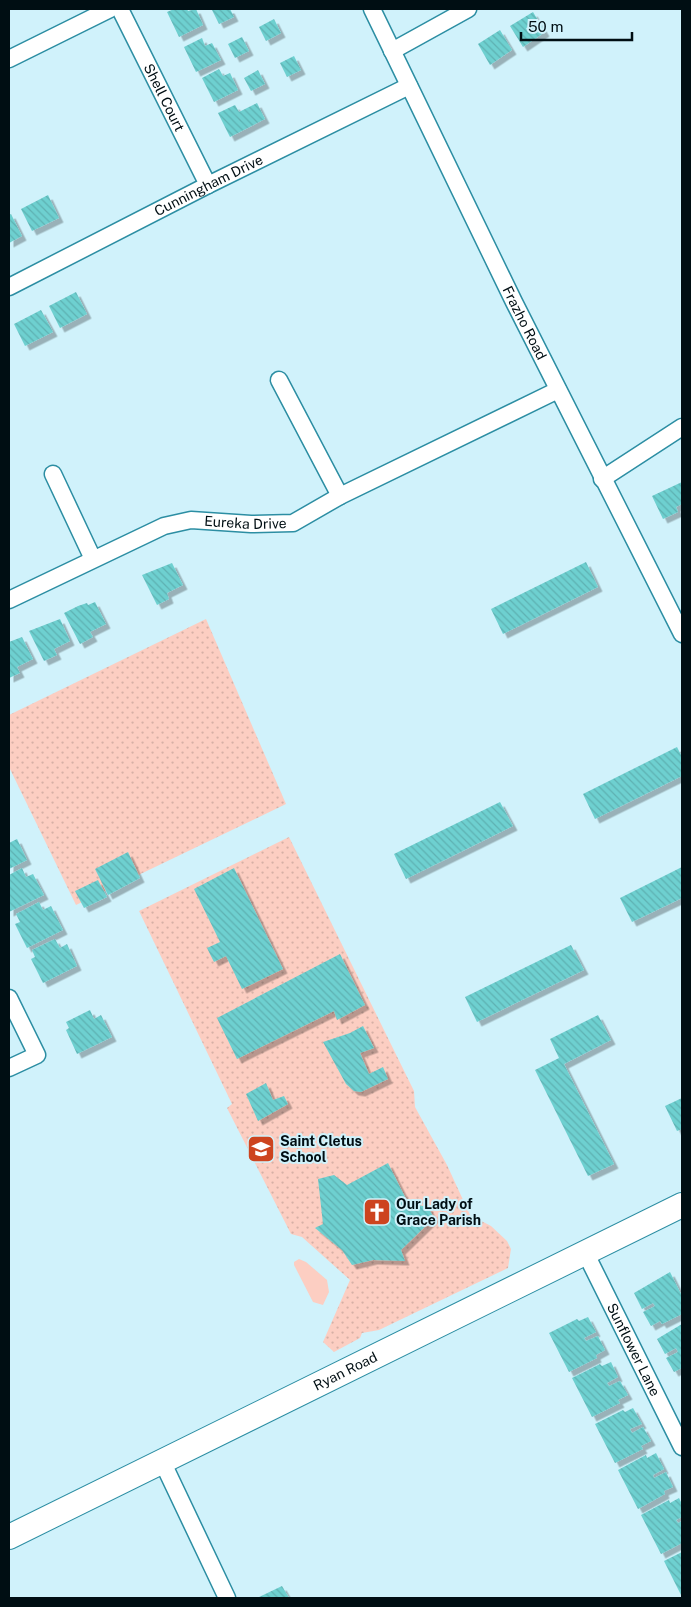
<svg xmlns="http://www.w3.org/2000/svg" width="691" height="1607" font-family="'Public Sans',sans-serif">
  <defs>
    <pattern id="grass-dots" width="8" height="8" patternUnits="userSpaceOnUse" patternTransform="scale(1.25)"><rect width="8" height="8" fill="#fccec2"/><path d="M2 2h.1M6 6h.1" fill="none" stroke="#d6b0a6" stroke-width="1.8" stroke-linecap="round"/></pattern>
    <pattern id="building-back-hatch" width="6" height="6" patternUnits="userSpaceOnUse" patternTransform="scale(1.25)"><rect width="6" height="6" fill="#6ed0d0"/><path d="M-1 5l2 2M0 0l6 6M5-1l2 2" fill="none" stroke="#5eb1b2"/></pattern>
    <filter id="shadow"><feDropShadow dx="4.5" dy="4.5" stdDeviation="0" flood-color="#0004"/></filter>
  </defs>
  <rect width="100%" height="100%" fill="#d0f2fb"/>
  <!-- grass -->
  <g fill="url(#grass-dots)">
    <path d="M206,619L286,804L76,905L9,767V715Z"/>
    <path d="M289,837L414,1091L415,1107L447,1165L470,1215L491,1226L507,1241L511,1249L508,1268L379,1330L362,1333L360,1338L334,1352L323,1342L350,1280L302,1237L291,1234L227,1108L232,1104L139,911Z"/>
  </g>
  <!-- garden -->
  <path fill="#fccec2" d="M299,1259L306,1262L327,1280L329,1292L323,1305L313,1302L294,1265V1262Z"/>
  <!-- building -->
  <g fill="url(#building-back-hatch)" filter="url(#shadow)">
    <path d="M174,9H187L188,11L196,9L203,25L179,37L167,12Z"/>
    <path d="M215,9H230L234,17L219,24L212,10Z"/>
    <path d="M533,12L545,32L523,47L510,26Z"/>
    <path d="M274,19L281,33L266,41L259,27Z"/>
    <path d="M500,30L512,50L490,65L478,44Z"/>
    <path d="M242,37L249,51L235,58L228,44Z"/>
    <path d="M202,38L205,46L212,43L221,60L196,72L184,47Z"/>
    <path d="M294,56L301,70L287,77L280,63Z"/>
    <path d="M219,69L223,76L230,73L238,90L214,102L202,78Z"/>
    <path d="M258,70L265,84L251,91L244,78Z"/>
    <path d="M257,103L265,119L230,137L218,113L235,105L239,112Z"/>
    <path d="M48,195L59,218L32,231L21,209Z"/>
    <path d="M11,214L22,236L9,243V215Z"/>
    <path d="M76,292L87,314L60,328L49,306Z"/>
    <path d="M41,310L53,332L25,346L14,324Z"/>
    <path d="M682,482V504L676,507L678,512L663,519L652,496Z"/>
    <path d="M586,562L598,587L503,634L491,609Z"/>
    <path d="M172,563L183,585L167,593L169,599L157,605L142,575Z"/>
    <path d="M95,602L106,624L90,632L93,637L80,644L64,613L78,606L87,603L88,605Z"/>
    <path d="M60,619L70,641L54,649L57,655L44,661L29,631Z"/>
    <path d="M22,637L33,659L17,667L20,673L9,678V642Z"/>
    <path d="M677,747L682,757V776L595,819L583,794Z"/>
    <path d="M500,802L513,826L406,879L394,854Z"/>
    <path d="M17,839L27,860L9,869V843Z"/>
    <path d="M128,852L140,878L108,895L95,869Z"/>
    <path d="M682,867V898L632,922L620,898Z"/>
    <path d="M22,868L26,877L33,874L44,895L9,912V875Z"/>
    <path d="M234,868L283,969L242,989L226,956L214,962L207,948L220,942L194,889Z"/>
    <path d="M98,880L107,897L84,908L75,891Z"/>
    <path d="M39,902L43,910L51,906L63,930L27,948L15,924L20,922L16,914Z"/>
    <path d="M55,939L60,948L67,944L77,966L43,983L31,959L35,957L32,950Z"/>
    <path d="M571,945L584,970L477,1022L465,997Z"/>
    <path d="M340,954L365,1005L337,1020L334,1011L237,1059L217,1018Z"/>
    <path d="M90,1010L94,1019L101,1015L112,1037L77,1054L66,1030L69,1028L66,1022Z"/>
    <path d="M598,1015L611,1040L564,1064L614,1164L588,1176L535,1070L559,1058L550,1039Z"/>
    <path d="M363,1026L374,1048L360,1053L369,1074L383,1067L388,1079L361,1092L354,1091L346,1084L323,1042L350,1033Z"/>
    <path d="M266,1083L273,1100L284,1096L288,1104L258,1121L246,1094Z"/>
    <path d="M682,1098V1129L677,1131L665,1106Z"/>
    <path d="M388,1163L408,1203L428,1207L434,1218L401,1250L405,1261L373,1260L352,1265L342,1250L315,1228L323,1224L318,1179L334,1175L347,1185Z"/>
    <path d="M670,1272L682,1296V1314L662,1324L660,1321L651,1326L643,1312L655,1306L653,1303L642,1309L634,1293Z"/>
    <path d="M588,1317L596,1332L584,1338L586,1341L598,1336L605,1350L596,1355L597,1358L569,1372L549,1333L577,1319L579,1321Z"/>
    <path d="M682,1324V1368L674,1372L666,1358L678,1352L676,1348L665,1354L657,1339Z"/>
    <path d="M611,1362L618,1377L607,1383L609,1386L620,1381L628,1395L618,1400L620,1403L592,1417L572,1378L600,1364L602,1366Z"/>
    <path d="M633,1408L642,1424L630,1429L632,1433L643,1427L651,1441L641,1446L643,1449L615,1463L595,1424L623,1410L625,1412Z"/>
    <path d="M656,1453L664,1469L653,1475L654,1478L666,1472L673,1487L664,1491L665,1494L638,1509L618,1470L646,1455L647,1458Z"/>
    <path d="M679,1498L682,1504V1517L676,1520L678,1523L682,1521V1543L661,1554L641,1515L669,1500L670,1503Z"/>
    <path d="M682,1552V1597L664,1561Z"/>
    <path d="M282,1586L289,1598H257Z"/>
  </g>
  <g fill="none" stroke-linecap="round" stroke-linejoin="round">
    <!-- minor casing -->
    <g stroke="#2c8ea3" stroke-width="19">
      <g id="minor">
        <path id="s1" d="M120,9L208,185"/>
        <path id="s2" d="M372,9L514,302L682,634"/>
        <path d="M392,51L468,9"/>
        <path d="M9,59L110,9"/>
        <path id="s3" d="M9,287L208,185L409,86"/>
        <path d="M279,380L340,496"/>
        <path d="M53,474L93,559"/>
        <path d="M602,479L682,427"/>
        <path id="s4" d="M9,600L164,526L191,520L251,524L293,523L340,496L558,390"/>
        <path d="M9,998L37,1055L9,1068"/>
        <path id="s5" d="M585,1252L682,1447"/>
        <path d="M162,1461L227,1598"/>
      </g>
    </g>
    <!-- secondary casing -->
    <g stroke="#2c8ea3" stroke-width="26">
      <g id="secondary">
        <path id="s6" d="M9,1537L682,1205"/>
      </g>
    </g>
    <!-- minor -->
    <use href="#minor" stroke="#fff" stroke-width="16"/>
    <!-- secondary -->
    <use href="#secondary" stroke="#fff" stroke-width="24"/>
  </g>
  <!-- icons -->
  <defs>
    <g id="school-square" transform="scale(1.4375)"><rect x="-9" y="-9" width="18" height="18" rx="4" fill="#cd441f" stroke="#d0f2fb"/><path d="M0-5L7-2L0 1L-7-2ZM-4 1L0 2.5L4 1V4Q0 6-4 4Z" fill="#fff"/></g>
    <g id="church-square" transform="scale(1.4375)"><rect x="-9" y="-9" width="18" height="18" rx="4" fill="#cd441f" stroke="#d0f2fb"/><path d="M-1.2-6h2.4v3.5h3.3v2.4h-3.3V6h-2.4V-.1h-3.3v-2.4h3.3Z" fill="#fff"/></g>
  </defs>
  <g fill-rule="evenodd">
    <use href="#school-square" x="261" y="1149"/>
    <use href="#church-square" x="377" y="1212"/>
  </g>
  <g text-anchor="middle" dominant-baseline="central" stroke-width="4" stroke-linejoin="round" paint-order="stroke">
    <!-- street labels -->
    <g font-size="14" fill="#000e13" stroke="#d0f2fb">
      <text stroke="none"><textPath href="#s1" startOffset="99">Shell Court</textPath></text>
      <text stroke="none"><textPath href="#s3" startOffset="224">Cunningham Drive</textPath></text>
      <text stroke="none"><textPath href="#s2" startOffset="349">Frazho Road</textPath></text>
      <text stroke="none"><textPath href="#s4" startOffset="254">Eureka Drive</textPath></text>
      <text stroke="none"><textPath href="#s5" startOffset="109">Sunflower Lane</textPath></text>
      <text stroke="none"><textPath href="#s6" startOffset="375">Ryan Road</textPath></text>
    </g>
    <!-- poi labels -->
    <g font-size="14" font-weight="bold" fill="#000e13" stroke="#d0f2fb" text-anchor="start">
      <text x="280" y="1141">Saint Cletus<tspan x="280" dy="16">School</tspan></text>
      <text x="396" y="1204">Our Lady of<tspan x="396" dy="16">Grace Parish</tspan></text>
    </g>
  </g>
  <!-- border -->
  <rect width="691" height="1607" fill="none" stroke="#000e13" stroke-width="20"/>
  <!-- scale -->
  <path d="M521 32v8h111v-8" fill="none" stroke="#000e13" stroke-width="2.5"/>
  <text x="528" y="32" font-size="15" fill="#000e13" stroke="#d0f2fb" stroke-width="4" paint-order="stroke">50 m</text>
</svg>
